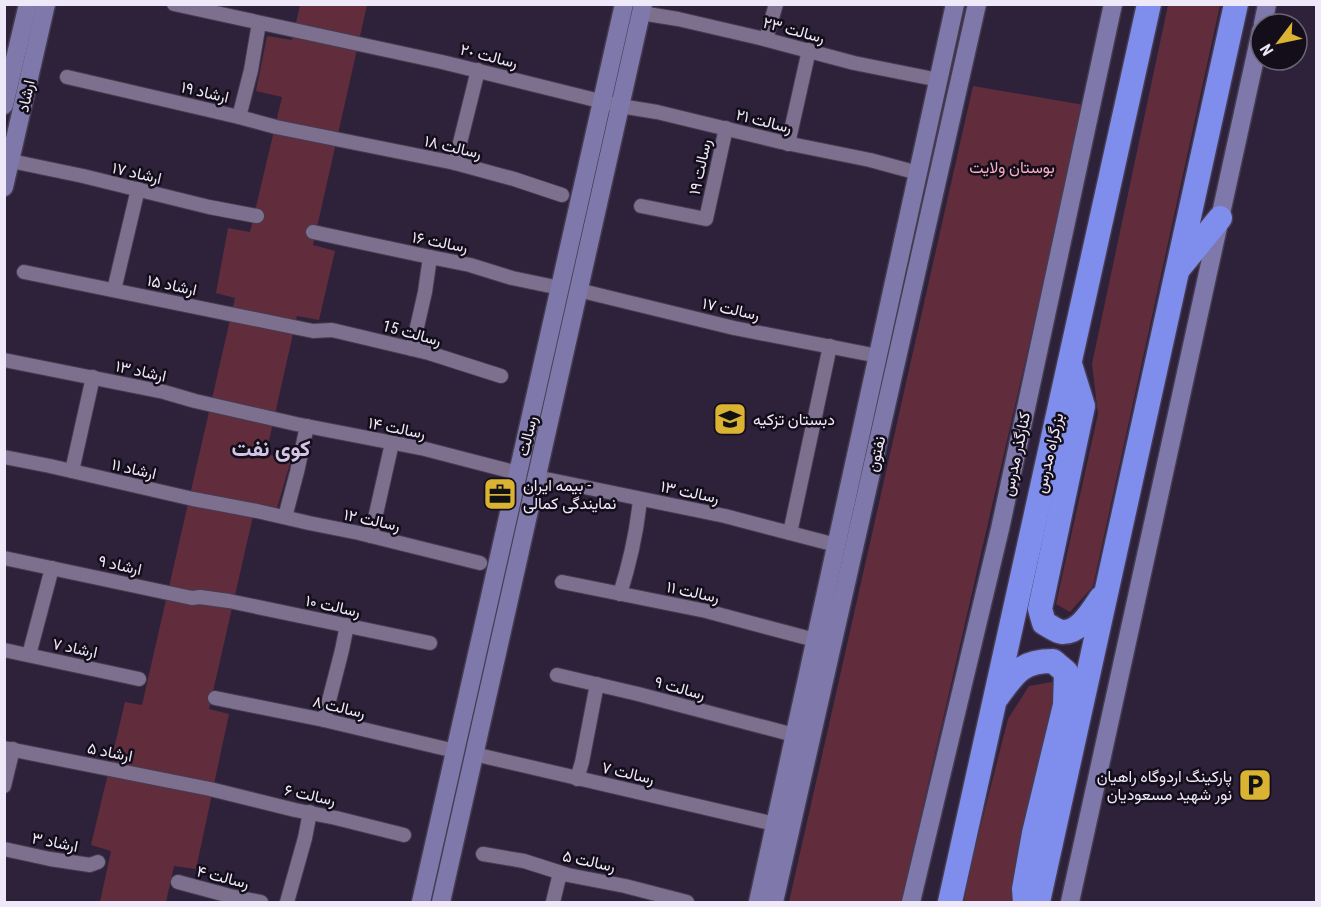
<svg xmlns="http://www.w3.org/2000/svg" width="1321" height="907" font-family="'Roboto Condensed',Vazirmatn,sans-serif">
  <rect width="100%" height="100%" fill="#2e223b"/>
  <!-- green -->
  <g fill="#612d3c">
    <path d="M300,5H367L313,245L335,251L319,320L297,316L266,454L291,460L277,508L256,503L209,709L229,714L196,869L174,866L166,902H100L111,851L91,845L125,702L142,705L235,298L216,293L228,228L250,232L282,97L256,91L267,36L292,40Z"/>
    <path d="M1168,5H1220L1093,586L1070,612L1056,604L1098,414L1092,364Z"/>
    <path d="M973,86L1084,105L901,902H789Z"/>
    <path d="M1052,682L1055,707L1012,883L1013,902H964L971,864L1008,719L1029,686Z"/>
  </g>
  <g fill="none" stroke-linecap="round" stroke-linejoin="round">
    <!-- street casing -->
    <g stroke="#463c51" stroke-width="16">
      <g id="street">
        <path d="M174,4L442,62L620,106L657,112L781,142L870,160L918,173"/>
        <path d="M641,13L678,19L760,38L854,63L939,80"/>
        <path d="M766,39L776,4"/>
        <path d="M67,77L239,117L276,127L455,163L514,179L562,195"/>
        <path d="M239,117L251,70L259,23"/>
        <path d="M788,144L809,50"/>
        <path d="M11,161L83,176L209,207L257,216"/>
        <path d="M455,163L478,70"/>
        <path d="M641,206L706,219L726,128"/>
        <path d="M313,232L430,257L470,265L512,278L560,288"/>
        <path d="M24,272L313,331L332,330L429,353L501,376"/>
        <path d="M114,290L138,189"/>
        <path d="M578,290L734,328L878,356"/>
        <path d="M412,349L425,292L430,257"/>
        <path d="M4,360L164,392L195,401L296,424L425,449L518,473"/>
        <path d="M4,457L50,466L193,499L257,511L309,523L359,533L480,563"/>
        <path d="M72,471L93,377"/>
        <path d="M536,477L725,516L836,545"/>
        <path d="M285,517L297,472L307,426"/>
        <path d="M790,533L830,346"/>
        <path d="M371,536L392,443"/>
        <path d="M4,558L192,598L200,597L229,601L430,643"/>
        <path d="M562,582L706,611L815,640"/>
        <path d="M620,594C630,562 637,531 640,499"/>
        <path d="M4,650L139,679"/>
        <path d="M29,655L52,568"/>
        <path d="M557,675L638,694L794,735"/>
        <path d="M215,698L324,720L455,751"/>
        <path d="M324,720L342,650L347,625"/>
        <path d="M4,748L210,789L295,810L336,818L404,835"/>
        <path d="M474,754L775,824"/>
        <path d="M577,779L582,762L597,684"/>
        <path d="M4,786L13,749"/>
        <path d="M4,849L50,859L90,865L98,862"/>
        <path d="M483,854L524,861L568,875L625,886L687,902"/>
        <path d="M178,882L230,896L261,902"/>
        <path d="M287,902L305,838L310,812"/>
        <path d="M553,902L560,873"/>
      </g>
    </g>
    <!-- secondary casing -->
    <g stroke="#463c51" stroke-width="21">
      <g id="secondary">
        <path d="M1263,24L1267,4"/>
        <path d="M4,105L28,4"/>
        <path d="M4,187L46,4"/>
        <path d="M421,902L624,4"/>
        <path d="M441,902L643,4"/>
        <path d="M758,902L955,4"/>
        <path d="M774,902L977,4"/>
        <path d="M911,902L1000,529L1113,4"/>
        <path d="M1070,902L1261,31"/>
      </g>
    </g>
    <!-- highway casing -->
    <g stroke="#463c51" stroke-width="27">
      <g id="highway">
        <path d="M1180,267L1220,218"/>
        <path d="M1070,364L1083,406L1040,609L1044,623C1050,626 1056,631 1062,632C1080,633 1092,611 1101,598"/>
        <path d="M998,696C1015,673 1021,661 1053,661L1066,672L1065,705L1034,833L1024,889L1025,902"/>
        <path d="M950,902L1149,4"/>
        <path d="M1038,902L1236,4"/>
      </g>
    </g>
    <!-- street -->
    <use href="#street" stroke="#7d708e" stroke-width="14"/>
    <!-- secondary -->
    <use href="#secondary" stroke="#7e79aa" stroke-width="18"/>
    <!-- highway -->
    <use href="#highway" stroke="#7f8dec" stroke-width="24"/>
  </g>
  <!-- icons -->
  <defs>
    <g id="school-square" transform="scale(1.725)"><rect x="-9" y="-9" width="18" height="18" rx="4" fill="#dab333" stroke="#130e1a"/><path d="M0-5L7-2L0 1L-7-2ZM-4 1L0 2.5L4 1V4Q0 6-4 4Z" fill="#111"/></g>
    <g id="office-square" transform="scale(1.725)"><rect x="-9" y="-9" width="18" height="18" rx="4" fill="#dab333" stroke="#130e1a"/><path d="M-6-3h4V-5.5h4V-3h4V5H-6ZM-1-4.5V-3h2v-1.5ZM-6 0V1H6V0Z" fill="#111"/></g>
    <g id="parking-square" transform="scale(1.725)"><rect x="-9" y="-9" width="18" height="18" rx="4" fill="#dab333" stroke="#130e1a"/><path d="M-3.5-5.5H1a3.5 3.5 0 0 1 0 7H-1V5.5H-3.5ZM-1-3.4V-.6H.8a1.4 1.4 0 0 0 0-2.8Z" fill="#111"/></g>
  </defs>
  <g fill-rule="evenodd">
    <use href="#school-square" x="730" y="419"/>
    <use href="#office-square" x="500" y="494"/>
    <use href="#parking-square" x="1255" y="785"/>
  </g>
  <g text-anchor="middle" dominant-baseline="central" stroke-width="5" stroke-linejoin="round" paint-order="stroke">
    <!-- street labels -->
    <g font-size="16" fill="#efe8f9" stroke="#130e1a">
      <text transform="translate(794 30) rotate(15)">رسالت ۲۳</text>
      <text transform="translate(489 56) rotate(14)">رسالت ٢٠</text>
      <text transform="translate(205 92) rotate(13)">ارشاد ۱۹</text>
      <text transform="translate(26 96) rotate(-78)">ارشاد</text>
      <text transform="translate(764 121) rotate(14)">رسالت ۲۱</text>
      <text transform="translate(453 147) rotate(13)">رسالت ۱۸</text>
      <text transform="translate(700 167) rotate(-78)">رسالت ۱۹</text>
      <text transform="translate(137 173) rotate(13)">ارشاد ۱۷</text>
      <text transform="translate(440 242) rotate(11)">رسالت ۱۶</text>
      <text transform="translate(172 285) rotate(12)">ارشاد ۱۵</text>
      <text transform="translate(731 309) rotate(12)">رسالت ۱۷</text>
      <text transform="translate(412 333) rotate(15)">رسالت 15</text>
      <text transform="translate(141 371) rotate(12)">ارشاد ۱۳</text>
      <text transform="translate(397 428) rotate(11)">رسالت ۱۴</text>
      <text transform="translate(527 436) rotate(-77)">رسالت</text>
      <text transform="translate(1049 453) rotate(-77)">بزرگراه مدرس</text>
      <text transform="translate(876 454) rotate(-77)">نفتون</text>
      <text transform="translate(1016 454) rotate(-78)">کنارگذر مدرس</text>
      <text transform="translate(134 469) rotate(13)">ارشاد ۱۱</text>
      <text transform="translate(690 492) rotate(12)">رسالت ۱۳</text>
      <text transform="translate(372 520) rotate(12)">رسالت ۱۲</text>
      <text transform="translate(120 565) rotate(12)">ارشاد ۹</text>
      <text transform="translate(693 592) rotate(12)">رسالت ۱۱</text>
      <text transform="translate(333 606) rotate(12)">رسالت ۱۰</text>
      <text transform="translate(75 648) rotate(12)">ارشاد ۷</text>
      <text transform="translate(680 688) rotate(15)">رسالت ۹</text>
      <text transform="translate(339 707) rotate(13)">رسالت ۸</text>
      <text transform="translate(110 752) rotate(11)">ارشاد ۵</text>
      <text transform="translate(628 773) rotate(13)">رسالت ۷</text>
      <text transform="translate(310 795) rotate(12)">رسالت ۶</text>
      <text transform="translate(55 842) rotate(11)">ارشاد ۳</text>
      <text transform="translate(589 861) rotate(12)">رسالت ۵</text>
      <text transform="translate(223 877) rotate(14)">رسالت ۴</text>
    </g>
    <!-- park labels -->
    <g font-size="16" fill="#faaec1" stroke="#130e1a">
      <text x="1012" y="167">بوستان ولایت</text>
    </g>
    <!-- poi labels -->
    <g font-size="16" fill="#efe8f9" stroke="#130e1a" text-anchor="start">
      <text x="753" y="419">دبستان تزکیه</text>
      <text x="523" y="485">بیمه ایران -<tspan x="523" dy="18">نمایندگى کمالى</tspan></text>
      <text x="1232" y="776" text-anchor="end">پارکینگ اردوگاه راهیان<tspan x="1232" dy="18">نور شهید مسعودیان</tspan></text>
    </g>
    <!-- district labels -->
    <g font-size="22" font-weight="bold" fill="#d2c4e5" stroke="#130e1a">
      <text x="271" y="448">کوی نفت</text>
    </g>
  </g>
  <!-- border -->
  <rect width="1321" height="907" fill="none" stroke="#efe8f9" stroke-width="12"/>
  <!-- north arrow -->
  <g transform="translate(1279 42) rotate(238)"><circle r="28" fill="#130e1a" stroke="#6b6573" stroke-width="1.5"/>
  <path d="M0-4.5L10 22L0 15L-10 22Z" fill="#dab333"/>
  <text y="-9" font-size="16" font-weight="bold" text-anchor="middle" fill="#efe8f9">N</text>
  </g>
</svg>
